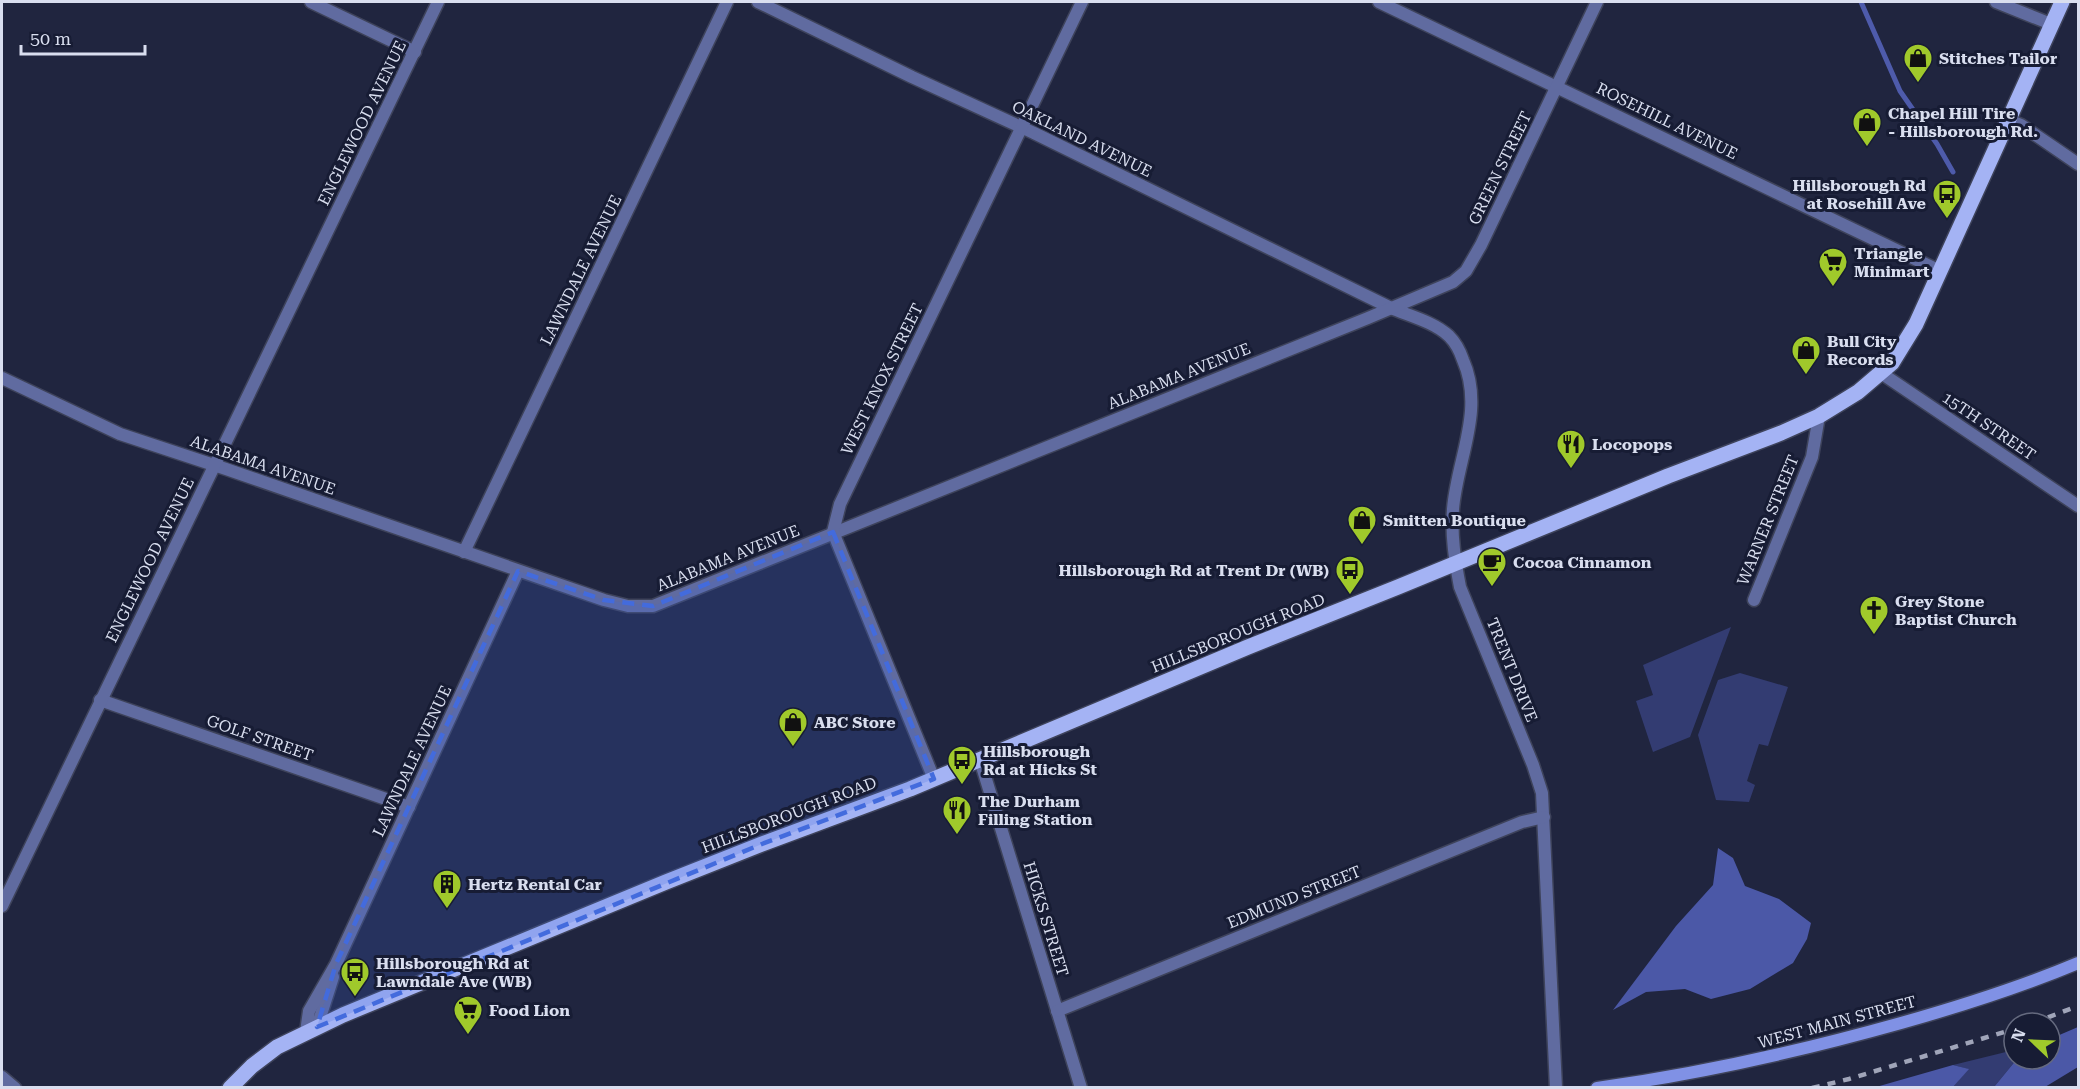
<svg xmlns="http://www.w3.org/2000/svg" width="2080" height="1089" font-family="'Roboto Serif',serif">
  <rect width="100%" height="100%" fill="#20253f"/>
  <!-- green -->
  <g fill="#333c72">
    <path d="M1731,627L1690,737L1653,752L1636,701L1653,695L1643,665Z"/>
    <path d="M1740,673L1788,687L1768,746L1759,744L1747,781L1755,785L1749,802L1716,800L1698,735L1718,680Z"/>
    <path d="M2014,1050V1059H2017L1994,1087H1953L1968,1069L1953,1065Z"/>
  </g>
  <!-- forest -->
  <g fill="#4b58a7">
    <path d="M1718,848L1733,858L1745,886L1779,899L1811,923L1807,939L1793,963L1750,989L1711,999L1685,989L1646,992L1613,1010L1676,926L1713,885Z"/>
    <path d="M2078,1027V1067L2045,1087H1994L2017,1059H2050V1039Z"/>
    <path d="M1953,1065L1969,1069L1953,1087H1876Z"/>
  </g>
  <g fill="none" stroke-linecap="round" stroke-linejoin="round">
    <!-- stream -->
    <path stroke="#4e5bab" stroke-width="5" d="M1861,2L1900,91L1937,144L1953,172"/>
    <!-- minor casing -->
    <g stroke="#3e435b" stroke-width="15">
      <g id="minor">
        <path d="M311,2L415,52"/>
        <path d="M758,2L912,77L1034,133L1391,308C1410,316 1434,322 1449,336C1456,343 1460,351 1463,360C1485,410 1457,459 1453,509C1451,536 1455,561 1460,587L1533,765L1542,793L1556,1088"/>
        <path d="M1379,2L1940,271"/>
        <path d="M1996,2L2051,24"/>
        <path d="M2009,120L2021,125L2078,164"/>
        <path d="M2,378L120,434L226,469L604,600L628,606H653L1368,318L1453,282L1466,271L1481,245L1597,2"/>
        <path d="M464,552L727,2"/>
        <path d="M1754,600L1812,457L1819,416"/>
        <path d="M100,700L409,807"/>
        <path d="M980,760L1081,1088"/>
        <path d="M934,779L833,532L840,504L1082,2"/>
        <path d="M2,906L438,2"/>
        <path d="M1057,1011L1522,822L1544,817"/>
        <path d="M317,1027L333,977"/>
        <path d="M306,1032L309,1011L336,964L518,571"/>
        <path d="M2,1077L15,1088"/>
      </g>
    </g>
    <!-- tertiary casing -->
    <g stroke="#3e435b" stroke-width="15">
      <path id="tertiary" d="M1881,373L2078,506"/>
    </g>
    <!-- secondary casing -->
    <g stroke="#3e435b" stroke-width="15">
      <path id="secondary" d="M1597,1088C1700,1074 1801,1051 1901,1023C1961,1006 2021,987 2078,963"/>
    </g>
    <!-- primary casing -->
    <g stroke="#3e435b" stroke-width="18">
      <path id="primary" d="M230,1088L252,1066L277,1047L343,1015L666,882L762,844L910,789L1248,647L1398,587L1668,476L1781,433L1819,416L1858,392L1892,363L1916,324L2062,2"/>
    </g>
    <!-- minor -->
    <use href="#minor" stroke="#606ba0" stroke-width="12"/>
    <!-- tertiary -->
    <use href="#tertiary" stroke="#606ba0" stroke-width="12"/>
    <!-- secondary -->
    <use href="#secondary" stroke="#8091e5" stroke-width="12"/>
    <!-- primary -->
    <use href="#primary" stroke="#a4b3f4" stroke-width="15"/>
    <!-- rail -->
    <g stroke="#a0a5b9" stroke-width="4.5" stroke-dasharray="8 8" stroke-linecap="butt">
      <path d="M2033,1023L2078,1006"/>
      <path d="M1812,1088L1849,1079L2014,1029"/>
    </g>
  </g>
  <!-- marked area -->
  <path fill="#436bdd" fill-opacity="0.2" stroke="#436bdd" stroke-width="4.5" stroke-dasharray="12 8" stroke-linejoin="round" d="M833,532L934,779L762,844L317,1027L336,964L518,571L604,600L653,606Z"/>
  <!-- icons -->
  <defs>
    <g id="shop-pin" transform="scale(1.5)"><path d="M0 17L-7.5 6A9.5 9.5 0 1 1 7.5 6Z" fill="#a0c92b" stroke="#171c34"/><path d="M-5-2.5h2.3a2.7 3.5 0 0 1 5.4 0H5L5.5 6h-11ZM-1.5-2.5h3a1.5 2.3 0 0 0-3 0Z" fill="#111"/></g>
    <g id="bus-pin" transform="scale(1.5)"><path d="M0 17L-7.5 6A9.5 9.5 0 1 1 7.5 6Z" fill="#a0c92b" stroke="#171c34"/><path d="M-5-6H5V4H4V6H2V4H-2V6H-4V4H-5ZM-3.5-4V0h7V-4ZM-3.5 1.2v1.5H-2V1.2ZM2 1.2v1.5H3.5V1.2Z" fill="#111"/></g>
    <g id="supermarket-pin" transform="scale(1.5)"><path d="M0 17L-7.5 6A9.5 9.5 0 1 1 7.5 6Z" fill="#a0c92b" stroke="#171c34"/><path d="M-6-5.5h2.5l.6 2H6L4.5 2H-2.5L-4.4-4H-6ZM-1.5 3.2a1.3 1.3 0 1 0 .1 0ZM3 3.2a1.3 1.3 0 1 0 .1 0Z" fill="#111"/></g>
    <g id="restaurant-pin" transform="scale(1.5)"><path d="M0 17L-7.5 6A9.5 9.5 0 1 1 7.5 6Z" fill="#a0c92b" stroke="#171c34"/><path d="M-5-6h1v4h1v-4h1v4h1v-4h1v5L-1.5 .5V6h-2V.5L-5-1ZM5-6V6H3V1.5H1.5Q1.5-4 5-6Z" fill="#111"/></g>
    <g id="cafe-pin" transform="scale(1.5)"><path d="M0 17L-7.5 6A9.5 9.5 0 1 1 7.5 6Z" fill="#a0c92b" stroke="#171c34"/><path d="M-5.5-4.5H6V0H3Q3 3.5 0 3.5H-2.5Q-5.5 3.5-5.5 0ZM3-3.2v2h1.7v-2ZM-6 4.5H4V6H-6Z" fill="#111"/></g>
    <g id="church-pin" transform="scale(1.5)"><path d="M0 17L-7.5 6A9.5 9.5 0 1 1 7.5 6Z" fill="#a0c92b" stroke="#171c34"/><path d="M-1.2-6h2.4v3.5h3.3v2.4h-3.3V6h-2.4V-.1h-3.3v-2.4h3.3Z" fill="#111"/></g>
    <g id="building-pin" transform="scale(1.5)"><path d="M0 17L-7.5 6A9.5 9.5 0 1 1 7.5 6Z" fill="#a0c92b" stroke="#171c34"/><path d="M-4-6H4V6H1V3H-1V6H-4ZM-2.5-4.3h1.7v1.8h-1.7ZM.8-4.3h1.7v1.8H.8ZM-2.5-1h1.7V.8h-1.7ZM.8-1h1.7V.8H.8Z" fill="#111"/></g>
  </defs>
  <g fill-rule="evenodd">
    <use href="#shop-pin" x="1918" y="58"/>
    <use href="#shop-pin" x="1867" y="122"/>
    <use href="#bus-pin" x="1947" y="194"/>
    <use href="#supermarket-pin" x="1833" y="262"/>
    <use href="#shop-pin" x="1806" y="350"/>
    <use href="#restaurant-pin" x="1571" y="444"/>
    <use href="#shop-pin" x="1362" y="520"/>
    <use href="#cafe-pin" x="1492" y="562"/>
    <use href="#bus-pin" x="1350" y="570"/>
    <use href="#church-pin" x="1874" y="610"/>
    <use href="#shop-pin" x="793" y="722"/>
    <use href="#bus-pin" x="962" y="760"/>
    <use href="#restaurant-pin" x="957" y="810"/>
    <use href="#building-pin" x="447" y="884"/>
    <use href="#bus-pin" x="355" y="972"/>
    <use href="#supermarket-pin" x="468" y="1010"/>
  </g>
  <g text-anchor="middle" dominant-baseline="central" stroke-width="6" stroke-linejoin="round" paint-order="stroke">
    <!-- poi labels -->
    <g font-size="16" font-weight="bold" fill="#d9deef" stroke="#171c34" text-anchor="start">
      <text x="1939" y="58">Stitches Tailor</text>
      <text x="1888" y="113">Chapel Hill Tire<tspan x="1888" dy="18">- Hillsborough Rd.</tspan></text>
      <text x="1926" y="185" text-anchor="end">Hillsborough Rd<tspan x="1926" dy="18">at Rosehill Ave</tspan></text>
      <text x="1854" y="253">Triangle<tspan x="1854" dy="18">Minimart</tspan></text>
      <text x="1827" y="341">Bull City<tspan x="1827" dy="18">Records</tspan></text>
      <text x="1592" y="444">Locopops</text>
      <text x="1383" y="520">Smitten Boutique</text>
      <text x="1513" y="562">Cocoa Cinnamon</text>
      <text x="1329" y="570" text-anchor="end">Hillsborough Rd at Trent Dr (WB)</text>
      <text x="1895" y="601">Grey Stone<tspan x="1895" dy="18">Baptist Church</tspan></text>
      <text x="814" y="722">ABC Store</text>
      <text x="983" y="751">Hillsborough<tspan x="983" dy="18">Rd at Hicks St</tspan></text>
      <text x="978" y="801">The Durham<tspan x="978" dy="18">Filling Station</tspan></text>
      <text x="468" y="884">Hertz Rental Car</text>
      <text x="376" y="963">Hillsborough Rd at<tspan x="376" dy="18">Lawndale Ave (WB)</tspan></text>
      <text x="489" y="1010">Food Lion</text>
    </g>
    <!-- street labels -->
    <g font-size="16" fill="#d9deef" stroke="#171c34">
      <text transform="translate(1667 121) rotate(26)">ROSEHILL AVENUE</text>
      <text transform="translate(362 123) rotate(-64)">ENGLEWOOD AVENUE</text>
      <text transform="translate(1082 139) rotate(26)">OAKLAND AVENUE</text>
      <text transform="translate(1500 168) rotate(-64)">GREEN STREET</text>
      <text transform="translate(581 270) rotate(-64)">LAWNDALE AVENUE</text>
      <text transform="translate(1179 376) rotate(-22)">ALABAMA AVENUE</text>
      <text transform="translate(882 379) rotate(-64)">WEST KNOX STREET</text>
      <text transform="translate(1989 426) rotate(34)">15TH STREET</text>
      <text transform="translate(263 465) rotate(19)">ALABAMA AVENUE</text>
      <text transform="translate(1768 520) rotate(-68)">WARNER STREET</text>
      <text transform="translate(728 558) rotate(-22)">ALABAMA AVENUE</text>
      <text transform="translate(150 560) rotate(-64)">ENGLEWOOD AVENUE</text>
      <text transform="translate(1238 633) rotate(-22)">HILLSBOROUGH ROAD</text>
      <text transform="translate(1512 670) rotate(68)">TRENT DRIVE</text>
      <text transform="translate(260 738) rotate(19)">GOLF STREET</text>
      <text transform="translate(412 761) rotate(-65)">LAWNDALE AVENUE</text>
      <text transform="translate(789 815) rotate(-21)">HILLSBOROUGH ROAD</text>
      <text transform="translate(1294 897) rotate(-22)">EDMUND STREET</text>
      <text transform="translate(1046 919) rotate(73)">HICKS STREET</text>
      <text transform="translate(1837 1022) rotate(-15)">WEST MAIN STREET</text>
    </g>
  </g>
  <!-- border -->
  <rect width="2080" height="1089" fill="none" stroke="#d9deef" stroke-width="6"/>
  <!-- north arrow -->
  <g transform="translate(2032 1041) rotate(293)"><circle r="28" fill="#171c34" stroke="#656a7f" stroke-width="1.5"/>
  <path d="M0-4.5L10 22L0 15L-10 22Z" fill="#a0c92b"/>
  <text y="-9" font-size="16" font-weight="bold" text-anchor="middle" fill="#d9deef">N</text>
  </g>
  <!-- scale -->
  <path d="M21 45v9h124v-9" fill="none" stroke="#d9deef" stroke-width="3"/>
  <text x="30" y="45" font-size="18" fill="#d9deef" stroke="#171c34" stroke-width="4.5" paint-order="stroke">50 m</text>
</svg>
